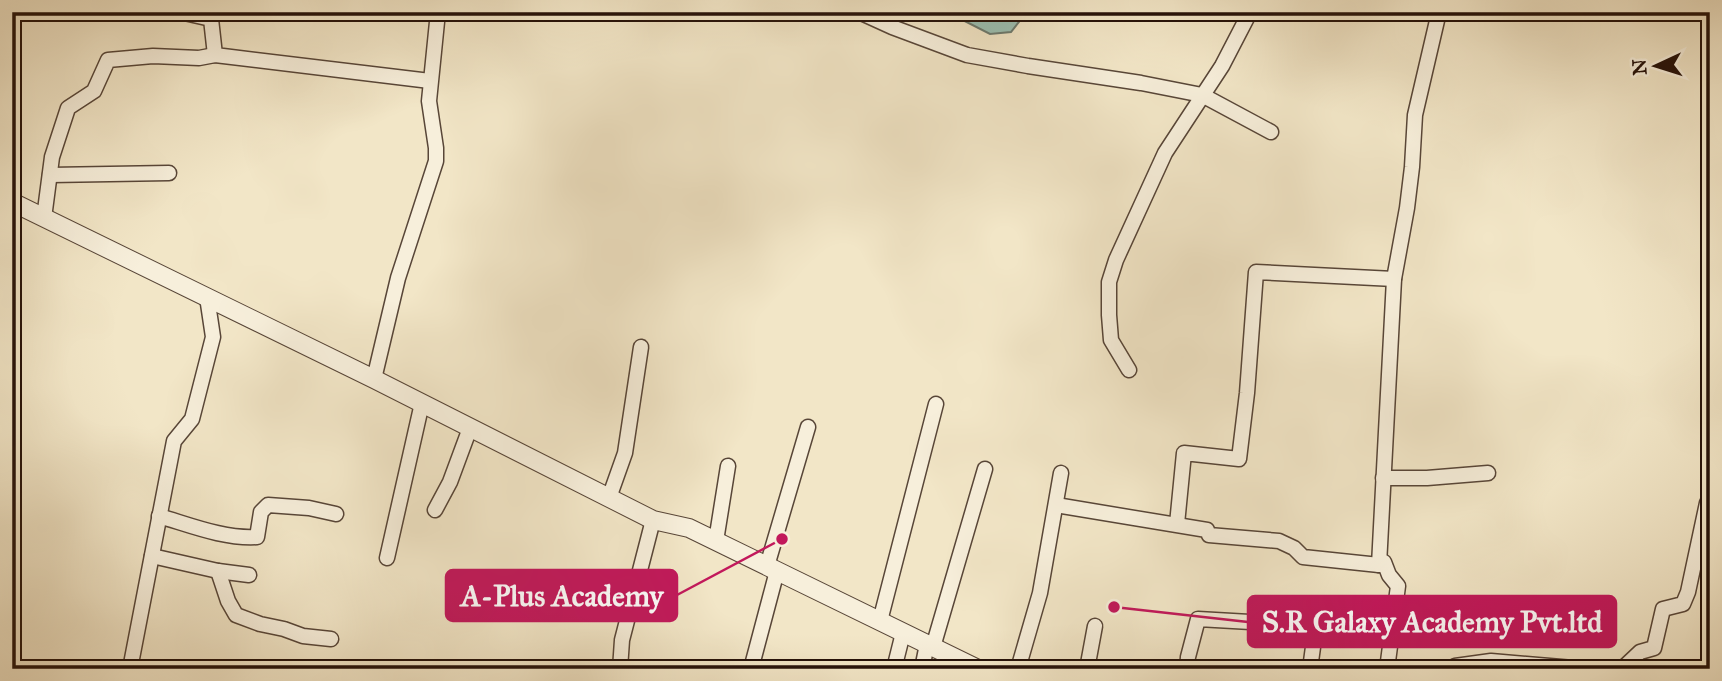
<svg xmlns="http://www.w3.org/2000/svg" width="1722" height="681" font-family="'IM FELL Great Primer',serif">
  <rect width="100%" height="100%" fill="#f2e6c7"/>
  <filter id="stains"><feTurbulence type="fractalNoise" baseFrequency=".00286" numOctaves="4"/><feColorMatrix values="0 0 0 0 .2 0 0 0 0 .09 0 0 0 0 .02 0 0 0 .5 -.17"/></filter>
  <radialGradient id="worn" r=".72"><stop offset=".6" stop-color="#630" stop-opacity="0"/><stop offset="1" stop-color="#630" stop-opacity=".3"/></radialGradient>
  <!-- water -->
  <path fill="#9bc0b3" stroke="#6c7a6f" stroke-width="2" d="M947,12H1024L1022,18L1011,32L990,34Z"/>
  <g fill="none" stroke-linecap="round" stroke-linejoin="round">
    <!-- minor casing -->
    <g stroke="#584638" stroke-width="17">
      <g id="minor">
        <path d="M180,12L211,19L215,55L430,81"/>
        <path d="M859,12L892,27L967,55L1028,66L1141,83L1202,95L1271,132"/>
        <path d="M50,175L169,173"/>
        <path d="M44,218L52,157L68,108L94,91L108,60L153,56L199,58L215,55"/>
        <path d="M1129,370L1111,340L1109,315V282L1116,260L1165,153L1222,66L1250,12"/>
        <path d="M374,379L398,278L436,161V148L429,101L438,12"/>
        <path d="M1383,478H1427L1488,473"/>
        <path d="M609,498L625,453L641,347"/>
        <path d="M1056,505L1207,530L1209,535L1279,541L1294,548L1303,557L1379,565"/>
        <path d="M435,510L450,482L470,428"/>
        <path d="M159,516C190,525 224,539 257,537L261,512L268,505L309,508L336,514"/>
        <path d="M1177,524L1184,453L1239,459L1247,393L1256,272L1394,279"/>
        <path d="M716,541L728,466"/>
        <path d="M152,556L218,571L249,575"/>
        <path d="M387,558L422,403"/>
        <path d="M767,566L808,427"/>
        <path d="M218,571L228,601L236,615L260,624L284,629L303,636L331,639"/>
        <path d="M880,621L936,404"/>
        <path d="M933,647L985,469"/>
        <path d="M130,669L174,441L192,419L213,337L207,297"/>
        <path d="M620,669L622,640L653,520"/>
        <path d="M751,669L777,571"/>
        <path d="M894,669L903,633"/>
        <path d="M922,669L927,644"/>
        <path d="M1018,669L1040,593L1061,473"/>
        <path d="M1087,669L1095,626"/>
        <path d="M1187,669L1188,657L1198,619L1337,627"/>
        <path d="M1310,669L1316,625"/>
        <path d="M1387,669L1398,586L1389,575L1384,562L1379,565L1394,279L1407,208L1412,167L1415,115L1439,12"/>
        <path d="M1455,669V666L1491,661L1585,669"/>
        <path d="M1622,669L1640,652L1654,648L1663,609L1683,604L1688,592L1707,503L1710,497"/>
      </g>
    </g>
    <!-- tertiary casing -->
    <g stroke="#584638" stroke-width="20">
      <path id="tertiary" d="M12,202L374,379L653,520L689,528L978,669"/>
    </g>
    <!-- minor -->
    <use href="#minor" stroke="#f7efdb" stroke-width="14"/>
    <!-- tertiary -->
    <use href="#tertiary" stroke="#f7efdb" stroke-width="18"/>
  </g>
  <!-- callouts -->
  <path fill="none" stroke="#c2185b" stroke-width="2.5" d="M782 539L677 595M1114 607L1248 622"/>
  <g fill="#c2185b" stroke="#f7efdb" stroke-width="2.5">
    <circle cx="782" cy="539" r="7"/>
    <circle cx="1114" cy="607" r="7"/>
  </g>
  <g fill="#c2185b" stroke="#c2185b" stroke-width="2.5">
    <rect x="446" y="570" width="231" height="51" rx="7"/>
    <rect x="1248" y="596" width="368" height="51" rx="7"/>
  </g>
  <g font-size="30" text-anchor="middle" font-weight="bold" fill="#fff">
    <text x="562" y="606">A-Plus Academy</text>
    <text x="1432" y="632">S.R Galaxy Academy Pvt.ltd</text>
  </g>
  <!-- margin -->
  <rect width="1722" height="681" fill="none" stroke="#f2e6c7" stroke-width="42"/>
  <rect x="14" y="14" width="1694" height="653" fill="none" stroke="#251109" stroke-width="3.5"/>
  <rect x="21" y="21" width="1680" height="639" fill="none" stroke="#251109" stroke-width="2"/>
  <!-- north arrow -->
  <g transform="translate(1656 66) rotate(266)" stroke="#f7efdb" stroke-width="5" paint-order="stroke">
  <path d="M0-5L12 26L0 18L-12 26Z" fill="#251109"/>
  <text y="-10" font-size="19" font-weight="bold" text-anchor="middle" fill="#251109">N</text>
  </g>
  <rect width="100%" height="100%" filter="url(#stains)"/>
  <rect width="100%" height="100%" fill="url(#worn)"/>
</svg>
